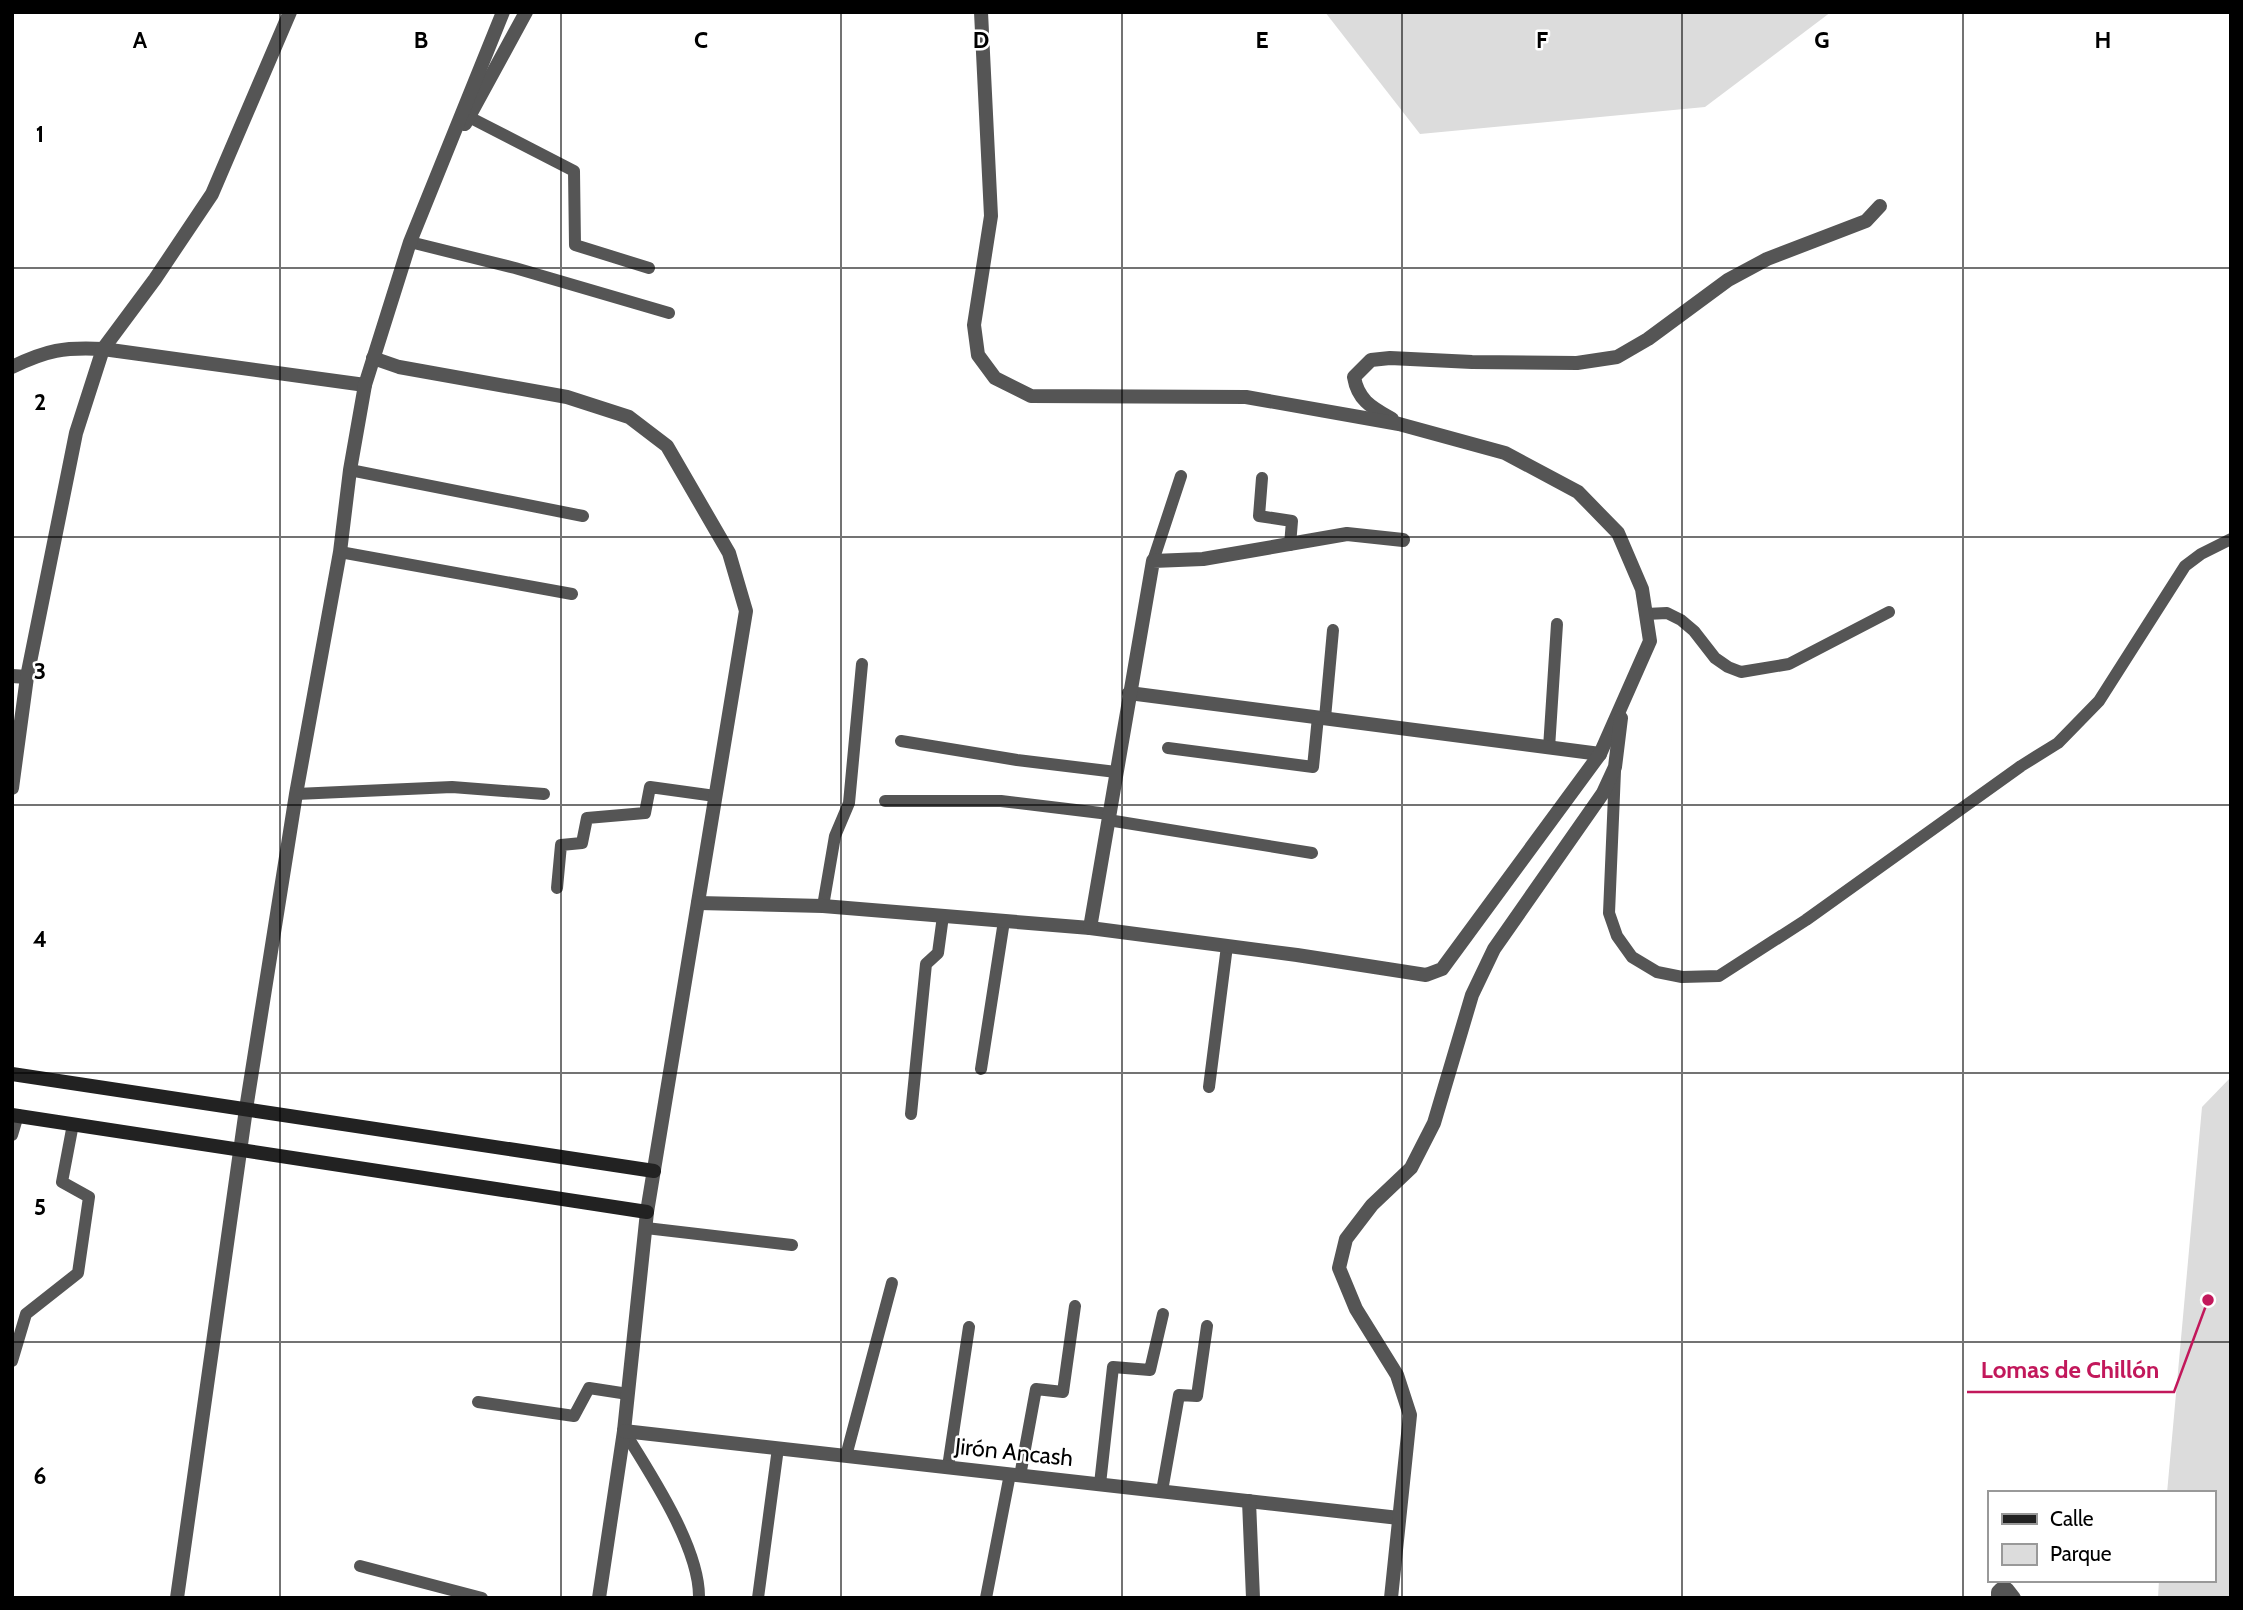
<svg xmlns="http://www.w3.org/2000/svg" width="2243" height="1610" font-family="Cabin,sans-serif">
  <rect width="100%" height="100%" fill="#fff"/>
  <!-- green -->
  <g fill="#dcdcdc">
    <path d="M1325,12H1831L1705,107L1420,134Z"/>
    <path d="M2231,1077V1598H2158L2159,1580H2213V1493H2167L2202,1107Z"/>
  </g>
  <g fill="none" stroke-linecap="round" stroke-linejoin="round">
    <!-- lane -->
    <g stroke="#555" stroke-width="12">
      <path d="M469,117L574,171L575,245L649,268"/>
      <path d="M410,242L515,268L669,313"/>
      <path d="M350,470L583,516"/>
      <path d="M1262,478L1259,516L1292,521L1290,545"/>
      <path d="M340,552L572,594"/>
      <path d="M1153,561L1181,476"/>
      <path d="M1646,614L1667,613L1681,620L1694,631L1715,658L1728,667L1741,672L1789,664L1889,612"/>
      <path d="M1325,718L1333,630"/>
      <path d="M901,741L1017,760L1116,772"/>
      <path d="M1168,748L1313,767L1318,717"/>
      <path d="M1549,748L1557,624"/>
      <path d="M1615,771L1609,913L1617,936L1632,957L1657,972L1682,977L1719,976L1806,920L2021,766L2058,743L2099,701L2185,566L2201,554L2231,539"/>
      <path d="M296,794L452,787L544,794"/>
      <path d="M885,801H1001L1109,814"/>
      <path d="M1108,820L1312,853"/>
      <path d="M557,888L561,845L582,843L587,818L645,813L650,787L715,796"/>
      <path d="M823,906L835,836L849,803L862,664"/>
      <path d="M981,1069L1004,921"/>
      <path d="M1209,1087L1227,946"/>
      <path d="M911,1114L926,964L938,953L943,916"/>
      <path d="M12,1135L18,1115"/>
      <path d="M646,1228L792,1245"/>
      <path d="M12,1361L26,1314L78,1273L89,1197L62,1182L73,1124"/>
      <path d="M478,1402L574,1416L589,1388L628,1394"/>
      <path d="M624,1431C650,1473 700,1548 699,1598"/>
      <path d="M846,1456L892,1283"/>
      <path d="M948,1467L969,1327"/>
      <path d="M1020,1476L1036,1389L1063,1392L1075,1306"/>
      <path d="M1100,1484L1113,1367L1150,1370L1163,1314"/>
      <path d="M1162,1491L1179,1395L1197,1396L1207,1326"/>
      <path d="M360,1566L482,1598"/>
      <path d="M758,1598L778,1448"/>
      <path d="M986,1598L1010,1474"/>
    </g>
    <!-- street -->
    <g stroke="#555" stroke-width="14">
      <path d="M465,124L526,12"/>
      <path d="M373,358L399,367L567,397L629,417L667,446L729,553L746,611L647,1212L624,1431L599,1598"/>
      <path d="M12,367C47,350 64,347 103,349L365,385"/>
      <path d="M1392,419C1373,408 1358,401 1354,377L1371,360L1390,358L1472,362L1577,363L1617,357L1648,339L1728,280L1767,259L1866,221L1880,206"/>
      <path d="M12,676L27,677"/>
      <path d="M1129,693L1600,754"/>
      <path d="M12,788L27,677L76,433L103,349L155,279L212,194L290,12"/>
      <path d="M698,903L823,906L1090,928L1297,955L1426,975L1442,969L1600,754L1650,641L1642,589L1618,533L1578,492L1505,453L1399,424L1246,397L1031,396L995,378L978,355L974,325L991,216L981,12"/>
      <path d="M1090,928L1153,561L1203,559L1347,534L1403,540"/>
      <path d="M624,1431L1399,1518"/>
      <path d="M1249,1501L1253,1598"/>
      <path d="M177,1598L246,1109L296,794L340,552L350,470L365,385L410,242L503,12"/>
      <path d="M1391,1598L1410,1415L1397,1375L1356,1309L1339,1268L1346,1239L1372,1205L1411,1168L1434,1123L1472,995L1494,949L1603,793L1615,767L1621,718"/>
      <path d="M1998,1598V1592L2001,1589H2007L2014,1598"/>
    </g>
    <!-- secondary -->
    <g stroke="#222" stroke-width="14">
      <path d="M12,1074L654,1171"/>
      <path d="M12,1115L647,1212"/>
    </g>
  </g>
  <!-- grid -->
  <path fill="none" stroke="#000" stroke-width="2" stroke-opacity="0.55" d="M280,12V1598M561,12V1598M841,12V1598M1122,12V1598M1402,12V1598M1682,12V1598M1963,12V1598M12,268H2231M12,537H2231M12,805H2231M12,1073H2231M12,1342H2231"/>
  <g text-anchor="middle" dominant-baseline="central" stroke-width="5" stroke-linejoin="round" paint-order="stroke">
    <!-- street labels -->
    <g font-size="23" fill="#000" stroke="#fff">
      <text transform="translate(1014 1452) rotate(6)">Jirón Ancash</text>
    </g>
  </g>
  <g font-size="23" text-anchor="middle" font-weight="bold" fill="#000" stroke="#fff" stroke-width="5" stroke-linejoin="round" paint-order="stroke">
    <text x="140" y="48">A</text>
    <text x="421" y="48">B</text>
    <text x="701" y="48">C</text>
    <text x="981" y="48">D</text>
    <text x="1262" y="48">E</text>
    <text x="1542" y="48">F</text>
    <text x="1822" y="48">G</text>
    <text x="2103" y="48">H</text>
    <text x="40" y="142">1</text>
    <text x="40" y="410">2</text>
    <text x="40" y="679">3</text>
    <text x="40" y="947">4</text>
    <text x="40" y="1215">5</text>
    <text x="40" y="1484">6</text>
  </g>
  <!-- callouts -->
  <path fill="none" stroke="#c2185b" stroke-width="2.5" d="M2208 1300L2174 1392H1967"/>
  <circle fill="#c2185b" stroke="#fff" stroke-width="2.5" cx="2208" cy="1300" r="7"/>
  <g font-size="24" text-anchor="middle" font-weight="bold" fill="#c2185b" stroke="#fff" stroke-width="5" stroke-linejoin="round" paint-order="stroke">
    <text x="2070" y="1378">Lomas de Chillón</text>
  </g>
  <!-- border -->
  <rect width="2243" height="1610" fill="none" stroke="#000000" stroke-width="28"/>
  <!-- legend -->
  <rect x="1988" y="1491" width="228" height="91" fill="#ffffff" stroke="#999999" stroke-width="2"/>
  <rect x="2002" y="1514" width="35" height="10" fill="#222222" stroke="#999999" stroke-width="2"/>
  <text x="2050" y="1526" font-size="21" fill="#000000">Calle</text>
  <rect x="2002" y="1544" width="35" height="21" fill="#dcdcdc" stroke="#999999" stroke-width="2"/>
  <text x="2050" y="1561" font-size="21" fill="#000000">Parque</text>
</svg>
